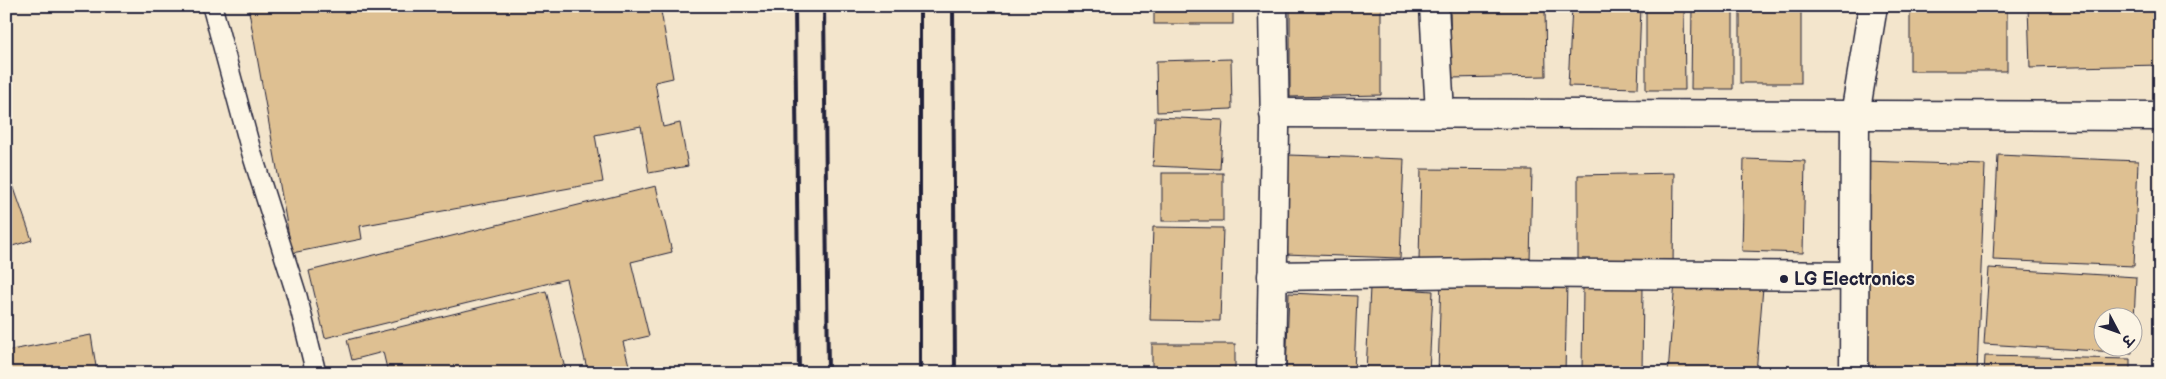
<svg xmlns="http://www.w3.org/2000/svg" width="2166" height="379" font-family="'Balsamiq Sans','Playpen Sans Deva',sans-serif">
  <rect width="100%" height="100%" fill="#f3e5cc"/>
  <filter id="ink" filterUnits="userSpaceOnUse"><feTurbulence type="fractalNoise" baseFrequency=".02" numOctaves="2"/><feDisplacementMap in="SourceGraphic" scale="10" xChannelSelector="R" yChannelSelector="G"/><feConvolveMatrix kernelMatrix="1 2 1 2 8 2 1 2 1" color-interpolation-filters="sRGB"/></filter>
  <g filter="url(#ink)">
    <!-- building -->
    <g fill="#dec092" stroke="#22223b">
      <path d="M248,6H660L673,78L655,82L663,127L680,123L688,166L649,173L641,126L595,135L603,182L360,226L362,239L292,253Z"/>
      <rect x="1154" y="6" width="79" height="18"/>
      <path d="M1290,6H1381V95L1290,97Z"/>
      <path d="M1450,6H1545L1546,76L1451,78Z"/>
      <path d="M1572,6H1641L1638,88L1568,86Z"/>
      <path d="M1646,6H1684L1685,90H1646Z"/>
      <path d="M1692,6H1733V89H1691Z"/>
      <rect x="1740" y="6" width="61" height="77"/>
      <rect x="1910" y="6" width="97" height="65"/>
      <path d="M2028,6H2160V65L2030,68Z"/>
      <path d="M1231,59L1232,109L1157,112L1156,61Z"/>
      <path d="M1155,117L1223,120L1220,169L1153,166Z"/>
      <path d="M1288,155L1404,159L1400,258L1284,254Z"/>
      <path d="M1998,155L2138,161L2134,266L1993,260Z"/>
      <path d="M1744,159L1805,161L1803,253L1742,251Z"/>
      <path d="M1865,161L1985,165L1977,373H1857Z"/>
      <path d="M6,165L32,240L6,248Z"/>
      <path d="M1421,169L1532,170L1530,263L1419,261Z"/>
      <rect x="1162" y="173" width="61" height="48"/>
      <path d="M1674,173L1673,268L1578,269V175Z"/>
      <path d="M656,186L672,252L631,262L649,336L623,342L631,373H588L566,279L325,338L309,271Z"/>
      <path d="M1153,227L1223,228L1220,321L1150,320Z"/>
      <path d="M1989,268L2136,277L2134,320V316H2104V346H2132V353L1984,344Z"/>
      <path d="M1441,279L1567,282L1565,373H1438Z"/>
      <path d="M1675,281L1763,287L1756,373H1668Z"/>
      <path d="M1583,286H1643L1642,373H1582Z"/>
      <path d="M1370,287L1433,291L1429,373H1366Z"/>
      <path d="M546,291L566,373H388L383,352L352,360L347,340Z"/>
      <path d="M1289,293L1357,296L1354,373H1286Z"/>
      <path d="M91,335L97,373H6V351Z"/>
      <rect x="1152" y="344" width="83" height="29"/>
      <path d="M1985,356L2130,359V373H1984Z"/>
    </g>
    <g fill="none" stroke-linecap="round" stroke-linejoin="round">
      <!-- lane casing -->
      <g stroke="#22223b" stroke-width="22">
        <path id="lane" d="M212,6L252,154L297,296L316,373"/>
      </g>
      <!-- street casing -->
      <g stroke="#22223b" stroke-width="31">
        <g id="street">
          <path d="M1434,6L1440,113"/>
          <path d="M1274,113L2160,116"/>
          <path d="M1272,276L1484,273L1854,276"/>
          <path d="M1271,373L1275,129L1273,6"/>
          <path d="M1854,373L1855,115L1873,6"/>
        </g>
      </g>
      <!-- lane -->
      <use href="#lane" stroke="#fcf5e5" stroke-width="19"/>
      <!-- street -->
      <use href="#street" stroke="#fcf5e5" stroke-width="28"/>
      <!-- rail -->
      <g stroke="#22223b" stroke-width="4">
        <path d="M795,6L799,373"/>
        <path d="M824,6L828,373"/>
        <path d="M953,6L955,373"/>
        <path d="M920,373V6"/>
      </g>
    </g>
  </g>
  <!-- markers -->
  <circle fill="#22223b" stroke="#fcf5e5" stroke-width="2" cx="1784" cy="279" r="5"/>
  <g text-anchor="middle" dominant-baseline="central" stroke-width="4" stroke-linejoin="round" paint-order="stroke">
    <!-- poi labels -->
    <g font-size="18" font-weight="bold" fill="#22223b" stroke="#fcf5e5" text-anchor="start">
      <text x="1794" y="279">LG Electronics</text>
    </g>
  </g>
  <!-- margin -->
  <rect width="2166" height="379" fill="none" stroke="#fcf5e5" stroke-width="25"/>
  <rect x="12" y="12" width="2141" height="354" fill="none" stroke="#22223b" stroke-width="2" filter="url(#ink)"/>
  <!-- north arrow -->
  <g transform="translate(2118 332) rotate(131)"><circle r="24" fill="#fcf5e5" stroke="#a5a1a1"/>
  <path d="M0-4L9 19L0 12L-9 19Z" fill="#22223b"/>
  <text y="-8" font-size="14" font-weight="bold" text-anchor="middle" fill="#22223b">उ</text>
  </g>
</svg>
